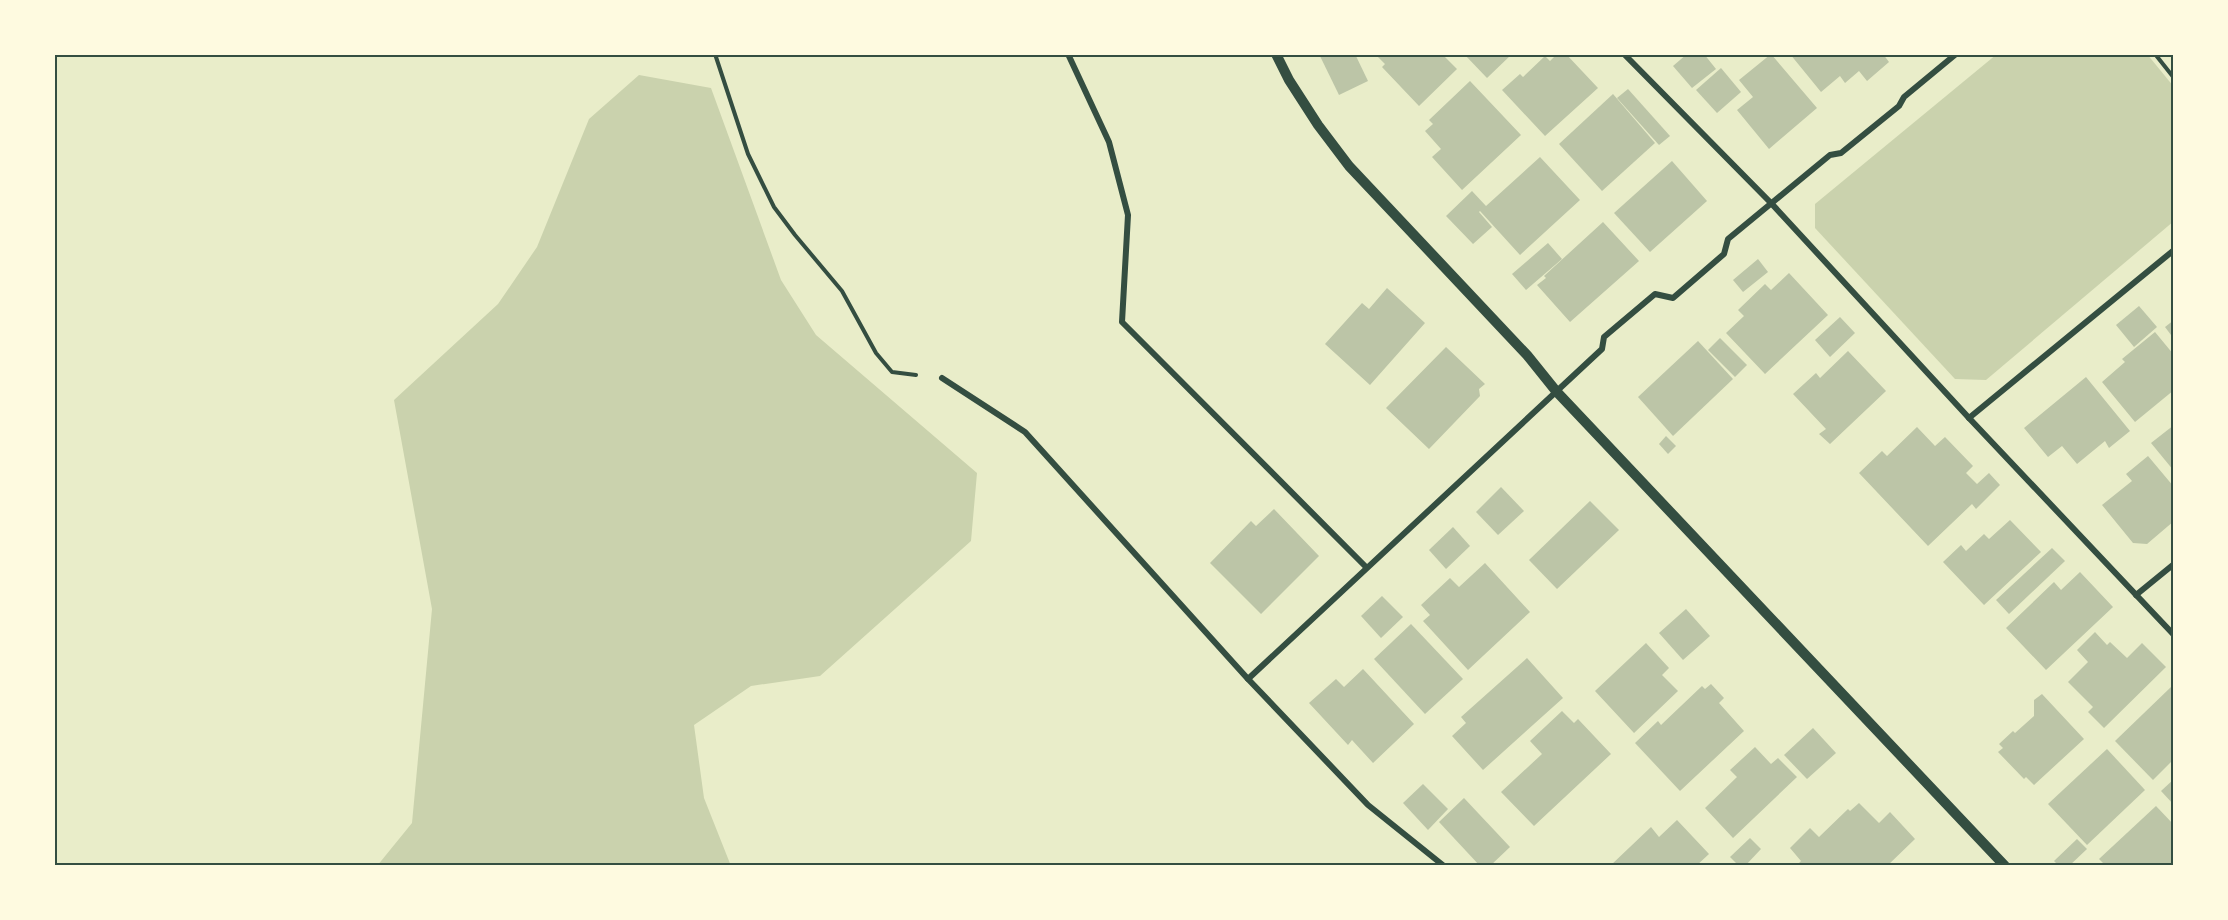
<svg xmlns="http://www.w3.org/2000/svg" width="2228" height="920" font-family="Mulish,sans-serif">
  <rect width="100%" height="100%" fill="#e9edc9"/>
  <!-- green -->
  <g fill="#cad2ad">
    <path d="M1997,54H2147L2174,87V221L1986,380L1955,379L1815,228V204Z"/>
    <path d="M639,75L711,88L781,280L816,335L977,473L971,541L820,676L751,686L694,725L704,798L731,866H377L412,823L432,609L394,400L498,304L537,247L589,119Z"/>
  </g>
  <!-- building -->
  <g fill="#bcc5a7">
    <path d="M1319,54H1355L1368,81L1339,95Z"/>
    <path d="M1375,54H1442L1457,69L1419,106L1382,67L1385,64Z"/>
    <path d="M1464,54H1512L1487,78Z"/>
    <path d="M1557,54H1566L1598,88L1545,136L1502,90L1520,74L1523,77L1545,56L1550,61Z"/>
    <path d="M1687,54H1704L1716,69L1692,88L1673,66Z"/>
    <path d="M1771,54L1817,108L1769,149L1737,110L1753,97L1739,80Z"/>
    <path d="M1790,54H1883L1889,62L1867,81L1859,71L1845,83L1840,76L1821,92Z"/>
    <path d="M1721,68L1741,92L1717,113L1696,90Z"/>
    <path d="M1470,81L1521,135L1462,190L1432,157L1441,149L1425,131L1433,124L1429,120Z"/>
    <path d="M1628,89L1670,136L1659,145L1617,98Z"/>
    <path d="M1613,94L1655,143L1602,191L1559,144Z"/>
    <path d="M1540,157L1580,200L1520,255L1480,211L1479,212L1492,227L1473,244L1446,216L1472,191L1486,206Z"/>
    <path d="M1672,161L1707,201L1650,252L1614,213Z"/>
    <path d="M1603,222L1639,261L1570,322L1537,285L1546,278L1544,276Z"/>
    <path d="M1548,243L1562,259L1526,290L1512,274Z"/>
    <path d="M1758,259L1768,272L1743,292L1733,280Z"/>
    <path d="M1789,273L1828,315L1765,374L1726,333L1744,316L1738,310L1765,284L1771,290Z"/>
    <path d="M1387,288L1425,323L1370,385L1325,344L1362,303L1369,309Z"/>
    <path d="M2139,306L2157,327L2134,347L2116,325Z"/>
    <path d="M1840,317L1855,333L1830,357L1815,340Z"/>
    <path d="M2174,320V339L2165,327Z"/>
    <path d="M2155,332L2174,355V390L2135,422L2102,382L2125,362L2122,359Z"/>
    <path d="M1720,338L1747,365L1735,377L1708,350Z"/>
    <path d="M1698,341L1733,379L1673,436L1638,397Z"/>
    <path d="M1446,347L1485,384L1479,389L1480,396L1429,449L1386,408Z"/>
    <path d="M1848,351L1886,391L1830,444L1819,434L1826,429L1793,394L1816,373L1820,378Z"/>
    <path d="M2086,377L2130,431L2109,448L2105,441L2077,464L2062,446L2048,457L2024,428Z"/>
    <path d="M2174,425V471L2151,443Z"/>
    <path d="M1917,427L1935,446L1945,437L1973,466L1966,473L1977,484L1989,473L2000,485L1976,509L1972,504L1928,546L1859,473L1882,451L1887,456Z"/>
    <path d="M1666,436L1676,446L1668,454L1659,444Z"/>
    <path d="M2148,456L2174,487V521L2147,544L2133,543L2102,505L2132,481L2126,474Z"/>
    <path d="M1501,487L1524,511L1498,535L1476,512Z"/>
    <path d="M1590,501L1619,530L1557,589L1529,560Z"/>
    <path d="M1274,509L1319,556L1261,614L1210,563L1251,521L1256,526Z"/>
    <path d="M2010,520L2041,552L1984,605L1943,562L1961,545L1966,551L1984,534L1989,539Z"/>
    <path d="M1453,527L1470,546L1446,569L1429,550Z"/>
    <path d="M2052,548L2065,561L2009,614L1996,600Z"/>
    <path d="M1485,563L1530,612L1468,670L1423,621L1430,615L1421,605L1450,578L1459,587Z"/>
    <path d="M2080,572L2113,607L2046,670L2006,628L2054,582L2061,590Z"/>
    <path d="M1382,596L1403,617L1381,638L1361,616Z"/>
    <path d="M1686,609L1710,636L1683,660L1659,633Z"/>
    <path d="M1411,624L1463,679L1425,714L1374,659Z"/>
    <path d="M2095,632L2107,645L2110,642L2127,658L2142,643L2166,667L2104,728L2088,712L2093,707L2068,682L2088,662L2077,650Z"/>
    <path d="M1646,643L1669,668L1662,675L1678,691L1634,733L1595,691Z"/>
    <path d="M1527,658L1563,698L1483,770L1452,736L1466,723L1461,717Z"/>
    <path d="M1363,669L1414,724L1373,763L1352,740L1348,745L1309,703L1336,679L1344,687Z"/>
    <path d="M1711,684L1724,698L1719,703L1744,731L1680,791L1635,743L1658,721L1661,725L1702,686L1705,689Z"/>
    <path d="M2171,687L2174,689V759L2153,780L2115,741Z"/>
    <path d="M2042,694L2084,739L2034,785L2026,777L2024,779L1998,752L2003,748L1999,744L2013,731L2015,733L2034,716V700Z"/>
    <path d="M1562,711L1574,723L1578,719L1611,754L1534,826L1501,792L1542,754L1530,741Z"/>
    <path d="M1813,728L1836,753L1807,779L1784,755Z"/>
    <path d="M1755,747L1771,764L1778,758L1797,777L1733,838L1705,808L1737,777L1730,770Z"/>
    <path d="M2107,749L2145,790L2087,845L2048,804Z"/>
    <path d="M2174,779V805L2161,791Z"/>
    <path d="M1423,784L1448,809L1428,830L1403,803Z"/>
    <path d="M1464,798L1510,847L1490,866H1480L1439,822Z"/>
    <path d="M1859,803L1879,823L1890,812L1915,839L1887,866H1796L1801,861L1790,848L1810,828L1819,837L1848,809L1850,811Z"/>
    <path d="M2156,806L2174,825V863L2170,866H2106L2099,859Z"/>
    <path d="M1677,820L1709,854L1696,866H1610L1651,827L1659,837Z"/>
    <path d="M1750,838L1761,849L1745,866H1739L1730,857Z"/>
    <path d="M2077,839L2087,849L2069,866H2059L2054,861Z"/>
  </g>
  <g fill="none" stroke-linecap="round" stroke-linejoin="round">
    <!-- path -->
    <g stroke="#344e41" stroke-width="4">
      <path d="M715,54L748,154L774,207L795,235L842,291L876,353L892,372L916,375"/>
      <path d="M2155,54L2174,78"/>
    </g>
    <!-- minor -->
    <g stroke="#344e41" stroke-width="6">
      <path d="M1068,54L1109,142L1128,215L1122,322L1366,567"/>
      <path d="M1624,54L1771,203L1969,418L2174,635"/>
      <path d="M942,378L1025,432L1248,679L1368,805L1444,866"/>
      <path d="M1969,418L2174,250"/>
      <path d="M2136,595L2174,564"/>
      <path d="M1248,679L1602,349L1604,337L1655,294L1673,298L1724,254L1728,239L1830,155L1841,153L1899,106L1904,97L1956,54"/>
    </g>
    <!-- tertiary -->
    <path stroke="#344e41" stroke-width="10" d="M1276,54L1289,80L1318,125L1349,166L1527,355L1556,391L2005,866"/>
  </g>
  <!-- border -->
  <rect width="2228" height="920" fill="none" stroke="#fefae0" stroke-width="111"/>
  <rect x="56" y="56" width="2116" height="808" fill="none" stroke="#344e41" stroke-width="2"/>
</svg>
